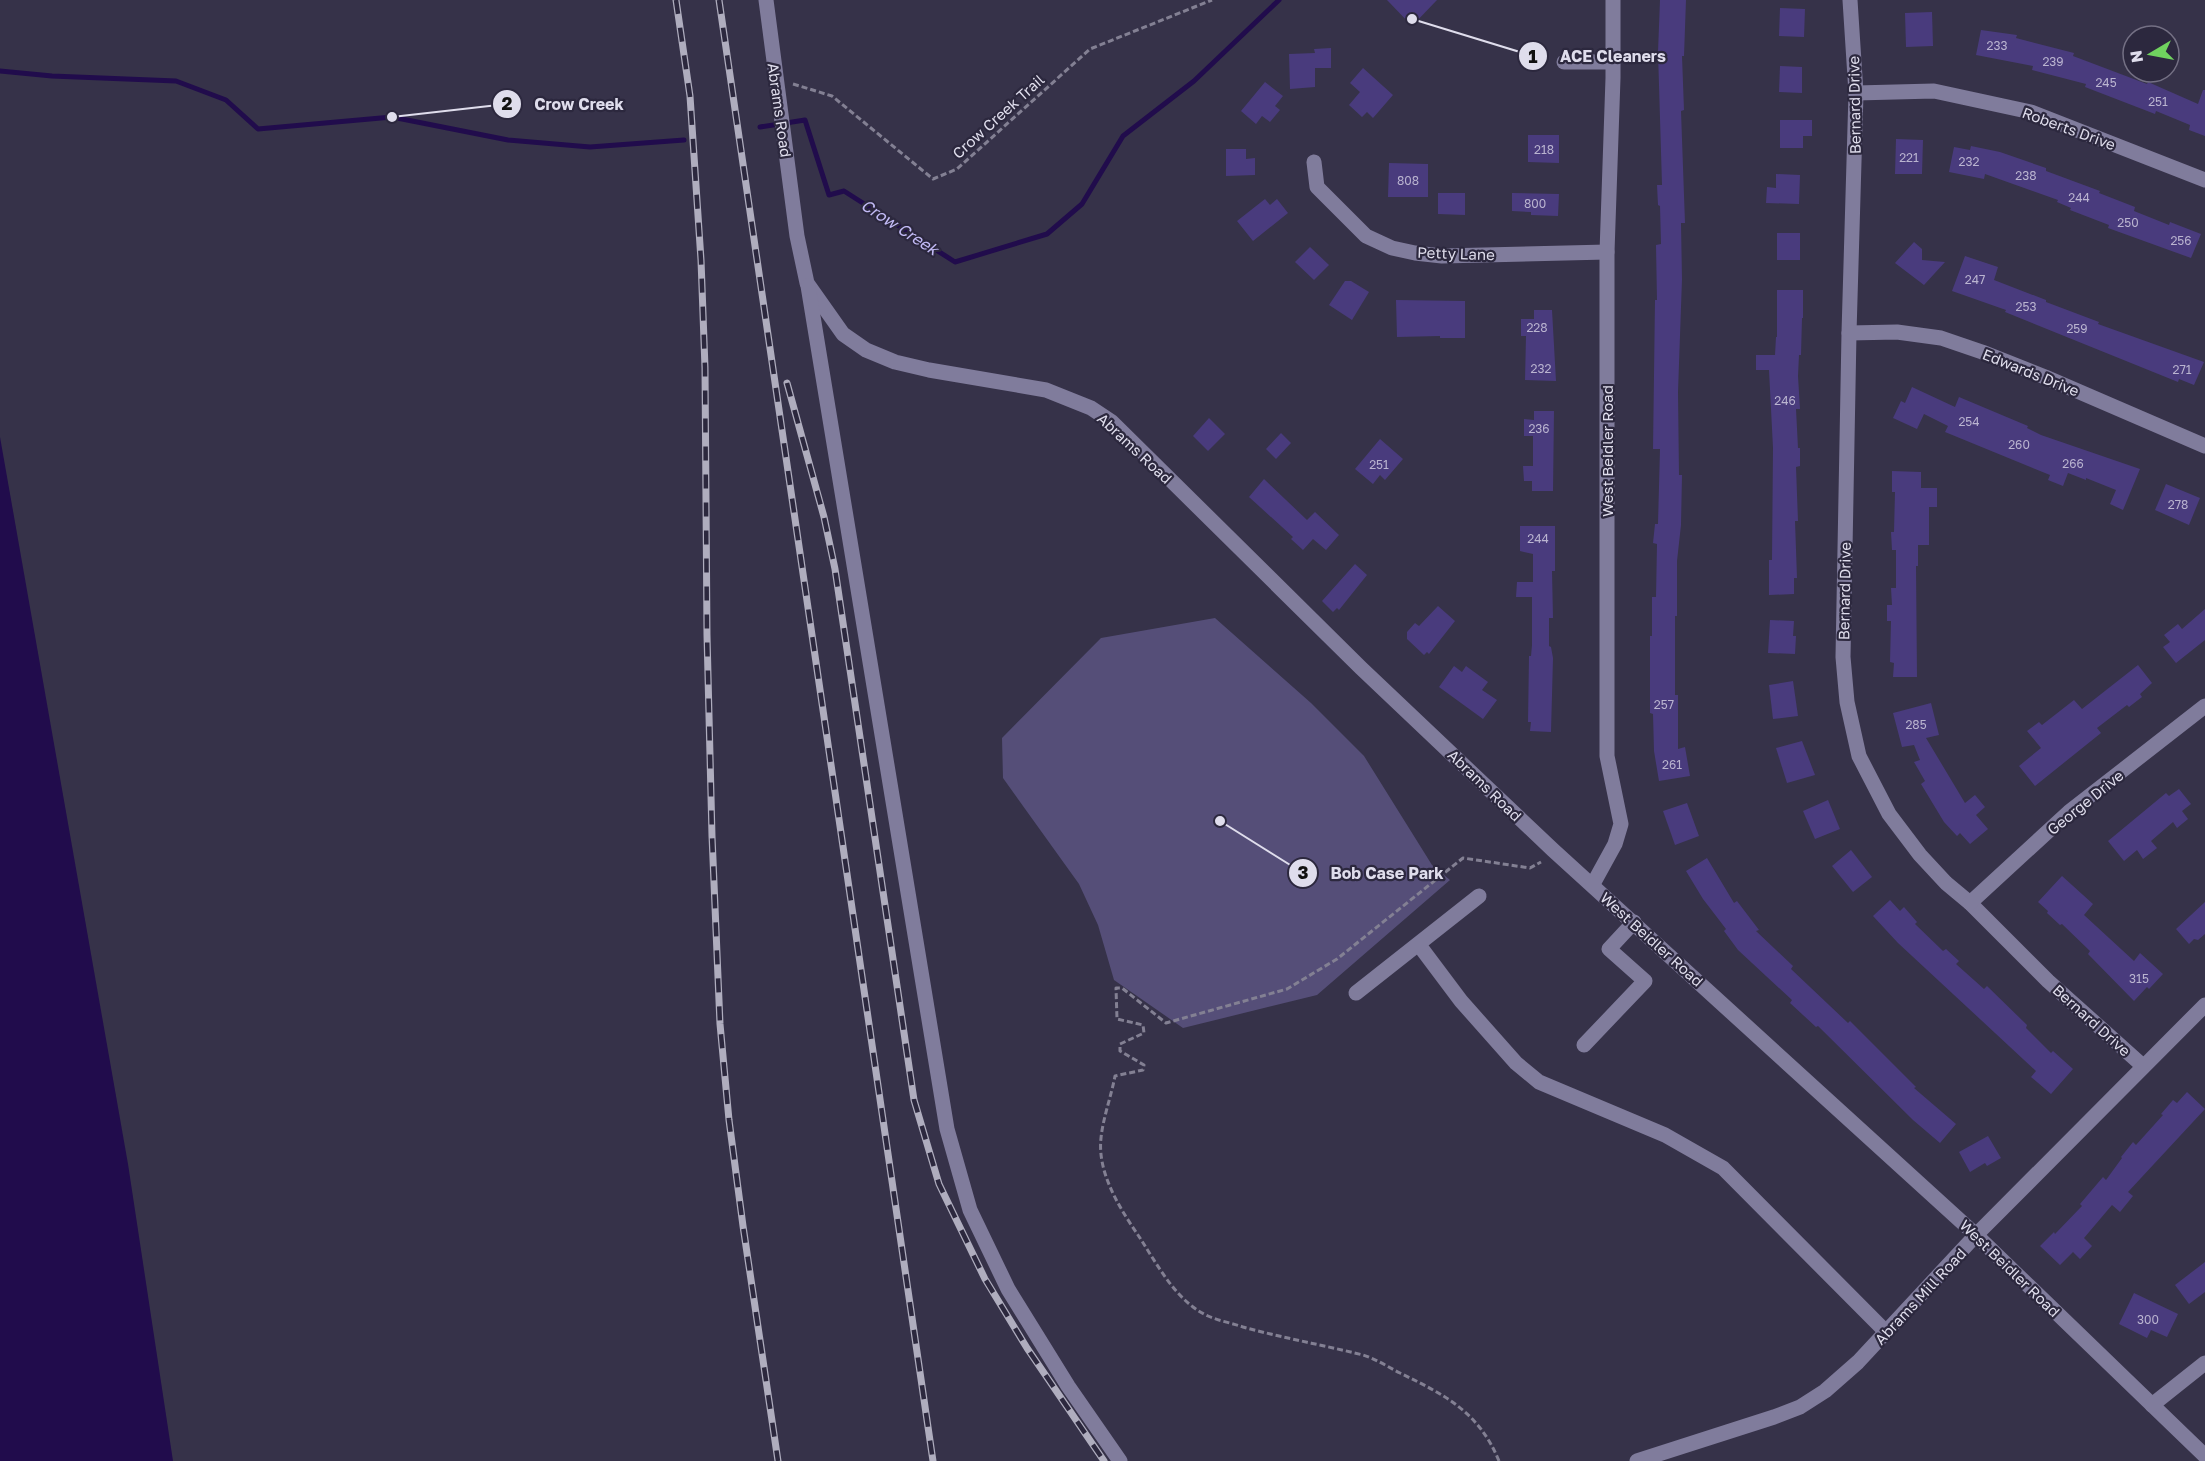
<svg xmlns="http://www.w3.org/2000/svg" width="2205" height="1461" font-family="'Golos Text',sans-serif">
  <rect width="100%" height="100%" fill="#363249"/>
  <!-- green -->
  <path fill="#554e78" d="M1215,618L1311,703L1364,756L1432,865L1450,880L1317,995L1183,1028L1114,980L1098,925L1079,884L1003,778L1002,738L1101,638Z"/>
  <!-- water -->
  <path fill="#210c4c" d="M0,437L128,1164L173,1461H0Z"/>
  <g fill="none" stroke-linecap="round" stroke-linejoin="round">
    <!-- stream -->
    <g stroke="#210c4c" stroke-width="5">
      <path d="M0,71L52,76L176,81L226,100L258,129L392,117L508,140L590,147L684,140"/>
      <path d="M760,127L805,120L829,195L844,191L955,262L1047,234L1082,204L1123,136L1194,81L1279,0"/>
    </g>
  </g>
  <!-- building -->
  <g fill="#493b7d">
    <path d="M1387,0H1437L1412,26Z"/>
    <path d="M1660,0H1686L1684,56H1682L1684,110L1681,111L1685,223H1681L1682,279L1678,392L1679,475H1682L1681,525L1677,561V616H1675V695H1678V749L1685,747L1690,776L1659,781L1654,751L1653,714L1650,713V636H1652V597H1656L1657,544L1653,543L1655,524H1658L1660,449H1653L1655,300H1657L1656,245L1661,244L1660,206L1658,205L1657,185H1662L1658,52Z"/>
    <path d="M1780,8L1805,9L1804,37L1779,36Z"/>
    <path d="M1932,12L1933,46L1906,47L1905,13Z"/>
    <path d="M1981,30L2017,35L2016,38L2074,53L2073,56L2147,84L2148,82L2198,104L2203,90H2205V136L2189,130L2190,125L2156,111L2155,114L2085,87L2086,84L2032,70L2033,66L1976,55Z"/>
    <path d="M1331,48V68H1315V87L1290,89L1289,54L1315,53L1314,49Z"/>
    <path d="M1780,66L1802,67V93L1779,92Z"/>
    <path d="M1363,68L1393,95L1373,118L1367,112L1362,117L1349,105L1360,92L1350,83Z"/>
    <path d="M1265,82L1283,96L1275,106L1280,110L1270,122L1262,116L1256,124L1241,111Z"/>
    <path d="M1780,120H1812V136H1803V148H1780Z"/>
    <path d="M1528,135H1559V163L1528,162Z"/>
    <path d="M1896,139L1923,140L1922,174H1895Z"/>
    <path d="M1971,146L2000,152L2046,168V171L2100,191L2099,193L2135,207L2134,211L2169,225L2170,222L2201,234L2191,258L2108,228L2109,225L2070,210L2071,208L2057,202L2058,200L1985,174L1984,179L1949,172L1954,147L1970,150Z"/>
    <path d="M1226,149H1246V159L1255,158V175L1226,176Z"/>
    <path d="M1389,163L1428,164V197H1388Z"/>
    <path d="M1776,174L1800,175L1799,204L1766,203L1767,187L1776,188Z"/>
    <path d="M1438,193H1465V215L1438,214Z"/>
    <path d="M1512,193L1559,194L1558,216L1531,215V212L1512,211Z"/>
    <path d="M1265,199L1270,205L1277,199L1288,213L1253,241L1237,221Z"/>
    <rect x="1777" y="233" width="23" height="27"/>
    <path d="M1914,242L1922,249V260L1945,262L1924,285L1895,263Z"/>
    <path d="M1310,247L1329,265L1314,280L1295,262Z"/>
    <path d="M1965,256L1998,267L1994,280L2046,300V302L2099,322L2098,324L2204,362L2194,385L2179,379L2178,382L2005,312L2006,310L1952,291Z"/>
    <path d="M1345,281H1351L1369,292L1352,320L1329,305Z"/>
    <path d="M1777,290H1803V318H1802L1801,355H1799L1798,376L1800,409H1796L1798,448H1800V466L1796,467L1798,521H1795L1797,578H1794V594L1769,595V560H1772L1773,448L1769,370H1756V355H1775L1776,337H1777Z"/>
    <path d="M1396,300L1465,301V338H1440V336L1397,337Z"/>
    <path d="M1534,310H1552L1556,381L1525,380L1526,336H1521V319H1534Z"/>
    <path d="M1912,387L1955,407L1959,397L2028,426L2027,428L2041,435L2140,469L2123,510L2110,504L2116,490L2086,478V480L2068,473L2063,486L2048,480L2050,475L1945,432L1948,426L1924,414L1917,429L1893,418L1901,401L1905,403Z"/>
    <path d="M1534,411H1554L1553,491H1532V481H1524L1523,466H1533V436H1524V419L1534,420Z"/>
    <path d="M1209,418L1225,434L1208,451L1193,436Z"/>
    <path d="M1281,433L1291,443L1276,459L1266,449Z"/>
    <path d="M1380,439L1403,459L1385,480L1380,475L1373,484L1355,469Z"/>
    <path d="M1892,471L1921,472V488H1937V507H1929V545H1918V566H1916L1917,677H1893L1894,663L1890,662L1891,621H1887V605H1892L1891,588H1896V550H1892L1891,532H1894L1895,492H1892Z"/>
    <path d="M1264,479L1307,520L1315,512L1339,535L1326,550L1313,539L1303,550L1291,539L1293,537L1249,497Z"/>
    <path d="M2166,484L2200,498L2189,525L2155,510Z"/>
    <path d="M1520,526H1555V571H1552L1553,618H1549V646L1551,647L1553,658L1551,732L1530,731L1531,722H1528L1529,656H1531L1532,645V597H1516L1517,582H1533V554L1520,551Z"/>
    <path d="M1355,564L1367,575L1339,610L1337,608L1333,612L1322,601Z"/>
    <path d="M1438,606L1455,621L1429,654L1427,652L1424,655L1407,639V632L1415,623L1419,626Z"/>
    <path d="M2205,609V640L2176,663L2163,647L2170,642L2164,635L2178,624L2182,629Z"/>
    <path d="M1770,620L1794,621L1793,636H1796L1795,654L1768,653Z"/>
    <path d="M2138,665L2152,683L2140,694L2142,697L2129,707L2127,705L2097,728L2101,733L2035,786L2019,766L2041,748L2027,731L2039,722L2042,725L2074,700L2082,709Z"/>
    <path d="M1454,666L1462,672L1466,666L1488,682L1482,690L1497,700L1483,719L1439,687Z"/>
    <path d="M1793,681L1798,716L1773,719L1769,685Z"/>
    <path d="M1931,703L1939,735L1926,738L1965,803L1975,795L1985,807L1976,815L1988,829L1970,844L1960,833L1957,836L1944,822L1921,784L1925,781L1914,762L1920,760L1914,745L1902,747L1893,713Z"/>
    <path d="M1802,741L1815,775L1787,783L1776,748Z"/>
    <path d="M2179,789L2191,804L2182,811L2188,819L2177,828L2173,822L2151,841L2157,848L2143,859L2137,850L2124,861L2108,841L2166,793L2169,796Z"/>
    <path d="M1828,800L1840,829L1815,839L1803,811Z"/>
    <path d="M1687,803L1699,836L1675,845L1663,811Z"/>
    <path d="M1851,850L1872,877L1853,892L1832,866Z"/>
    <path d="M1707,858L1734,903L1737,901L1759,930L1756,931L1793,966L1791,969L1848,1023L1850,1021L1916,1087L1914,1088L1956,1124L1940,1143L1913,1120L1818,1026L1816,1027L1790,1003L1792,1000L1738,950L1724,931L1726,929L1703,899L1686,871Z"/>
    <path d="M2062,876L2093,904L2084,915L2134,961L2140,953L2163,974L2149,989L2147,987L2134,1001L2088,954L2090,951L2062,924L2060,925L2047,913L2048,911L2038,902Z"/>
    <path d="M1890,900L1900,911L1904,907L1917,922L1915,924L1943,951L1946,949L1959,961L1956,964L1984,989L1987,986L2027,1025L2026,1028L2051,1053L2053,1051L2073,1069L2051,1094L2031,1077L2036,1071L1898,943L1873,916Z"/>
    <path d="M2205,902V934L2198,940L2194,939L2189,944L2176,929Z"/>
    <path d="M2187,1092L2205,1109L2128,1192L2133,1196L2120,1212L2112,1205L2084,1238L2092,1246L2080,1259L2073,1252L2060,1265L2040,1246L2054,1232L2055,1234L2082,1206L2080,1204L2103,1177L2106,1180L2122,1158L2121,1157L2133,1142L2136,1145L2163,1115L2161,1114L2173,1100L2177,1103Z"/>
    <path d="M1988,1136L2001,1158L1987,1166L1985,1163L1970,1172L1959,1152Z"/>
    <path d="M2205,1262V1292L2189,1304L2175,1285Z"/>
    <path d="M2134,1293L2178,1314L2167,1337L2151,1330L2147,1338L2119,1324Z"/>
  </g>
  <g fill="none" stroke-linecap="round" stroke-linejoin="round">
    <!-- path -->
    <g stroke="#838093" stroke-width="3" stroke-dasharray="6 3" stroke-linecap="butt">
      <path d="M793,84L832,96L933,179L957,169L1090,49L1212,0"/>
      <path d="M1499,1461C1479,1412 1445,1395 1400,1373C1388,1367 1376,1359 1363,1355C1323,1345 1283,1338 1243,1327C1232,1323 1219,1321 1208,1316C1177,1302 1158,1266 1140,1238C1121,1210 1097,1174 1101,1138C1103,1118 1111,1097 1115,1076L1143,1070L1144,1065L1120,1051V1044L1144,1033L1143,1025L1117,1019L1116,988H1122L1166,1023L1287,989L1337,959L1463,858L1530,868L1541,862"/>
    </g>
    <!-- minor -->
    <g stroke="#807c9c" stroke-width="15">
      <path d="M766,0L797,236L807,283L843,334L866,350L895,362L929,370L1046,390L1091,408L1112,422L1361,668L1553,850L1976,1235L2205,1456"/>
      <path d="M1850,0L1856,93L1849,333L1843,657L1847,702L1859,756L1889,814L1920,855L1946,883L1970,903L2048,981L2143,1066"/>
      <path d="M1564,62H1611"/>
      <path d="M1856,93L1934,91L2031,112L2205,180"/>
      <path d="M1314,162L1317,187L1366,236L1392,248L1415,253L1442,256L1607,252"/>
      <path d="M808,286L947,1129L970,1210L1008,1289L1068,1386L1120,1461"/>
      <path d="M1849,333L1897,332L1941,338L1982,352L2045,377L2205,446"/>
      <path d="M1593,884L1615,844L1621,824L1607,756V252L1613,78V0"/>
      <path d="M1970,903L2069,812L2205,706"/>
      <path d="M1419,945L1461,1001L1516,1063L1539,1082L1665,1135L1723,1168L1886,1332"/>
      <path d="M1356,993L1479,896"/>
      <path d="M1584,1045L1645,981L1609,949L1634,922"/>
      <path d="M2152,1405L2205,1363"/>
      <path d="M1637,1461L1774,1417L1800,1407L1825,1391L1858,1362L1976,1235L2205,1005"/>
    </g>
    <!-- rail casing -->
    <g stroke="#afadbe" stroke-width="7">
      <g id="rail">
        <path d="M676,0L690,96L701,260L705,368L707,635L712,836L720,1024L729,1120L743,1226L778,1461"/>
        <path d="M719,0L933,1461"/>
        <path d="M787,383L824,517L835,569L914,1100L939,1184L985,1279L1027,1348L1104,1461"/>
      </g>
    </g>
    <!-- rail -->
    <use href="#rail" stroke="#2c283e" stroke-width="4.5" stroke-dasharray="14" stroke-linecap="butt"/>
  </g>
  <g text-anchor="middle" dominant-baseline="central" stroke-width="4.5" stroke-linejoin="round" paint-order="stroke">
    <!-- number labels -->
    <g font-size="12" fill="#bab4d0">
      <text x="1997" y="45">233</text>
      <text x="2053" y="61">239</text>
      <text x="2106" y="82">245</text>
      <text x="2158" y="101">251</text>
      <text x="1544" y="149">218</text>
      <text x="1909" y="157">221</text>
      <text x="1969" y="161">232</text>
      <text x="2026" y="175">238</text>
      <text x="1408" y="180">808</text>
      <text x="2079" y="197">244</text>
      <text x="1535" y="203">800</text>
      <text x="2128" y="222">250</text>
      <text x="2181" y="240">256</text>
      <text x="1975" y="279">247</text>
      <text x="2026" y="306">253</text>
      <text x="1537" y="327">228</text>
      <text x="2077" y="328">259</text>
      <text x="1541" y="368">232</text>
      <text x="2182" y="369">271</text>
      <text x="1785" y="400">246</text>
      <text x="1969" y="421">254</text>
      <text x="1539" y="428">236</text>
      <text x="2019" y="444">260</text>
      <text x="2073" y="463">266</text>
      <text x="1379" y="464">251</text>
      <text x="2178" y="504">278</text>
      <text x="1538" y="538">244</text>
      <text x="1664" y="704">257</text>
      <text x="1916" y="724">285</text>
      <text x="1672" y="764">261</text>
      <text x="2139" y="978">315</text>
      <text x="2148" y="1319">300</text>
    </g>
    <!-- street labels -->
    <g font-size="15" fill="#dfddec" stroke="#2c283e">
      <text transform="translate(1854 105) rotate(-91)">Bernard Drive</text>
      <text transform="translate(780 110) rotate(82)">Abrams Road</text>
      <text transform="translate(998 116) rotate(-42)">Crow Creek Trail</text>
      <text transform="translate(2069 128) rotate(20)">Roberts Drive</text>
      <text transform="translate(1456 253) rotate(2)">Petty Lane</text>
      <text transform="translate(2031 372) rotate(22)">Edwards Drive</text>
      <text transform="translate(1135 448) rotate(43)">Abrams Road</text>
      <text transform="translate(1607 451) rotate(-90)">West Beidler Road</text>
      <text transform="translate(1844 591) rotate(-89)">Bernard Drive</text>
      <text transform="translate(1485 785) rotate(44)">Abrams Road</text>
      <text transform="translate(2085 802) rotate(-39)">George Drive</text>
      <text transform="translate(1652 939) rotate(42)">West Beidler Road</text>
      <text transform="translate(2092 1020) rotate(42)">Bernard Drive</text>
      <text transform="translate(2010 1268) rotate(44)">West Beidler Road</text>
      <text transform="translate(1920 1296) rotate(-47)">Abrams Mill Road</text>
    </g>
    <!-- water labels -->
    <g font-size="16" font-style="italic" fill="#c3bbf6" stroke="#2c283e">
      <text transform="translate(900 227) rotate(33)">Crow Creek</text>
    </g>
  </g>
  <!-- callouts -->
  <path fill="none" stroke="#dfddec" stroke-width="2" d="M1412 19L1533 56M392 117L507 104M1220 821L1303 873"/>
  <g fill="#dfddec" stroke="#2c283e" stroke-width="2">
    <circle cx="1412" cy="19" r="6"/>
    <circle cx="392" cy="117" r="6"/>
    <circle cx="1220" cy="821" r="6"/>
    <circle cx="1533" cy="56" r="15"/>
    <circle cx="507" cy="104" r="15"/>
    <circle cx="1303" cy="873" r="15"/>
  </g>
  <g font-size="18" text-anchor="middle" font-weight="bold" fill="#111">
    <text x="1533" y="63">1</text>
    <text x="507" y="110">2</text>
    <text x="1303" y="879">3</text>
  </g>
  <g font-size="16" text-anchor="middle" font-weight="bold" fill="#dfddec" stroke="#2c283e" stroke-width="4.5" stroke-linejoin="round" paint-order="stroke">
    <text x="1613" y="62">ACE Cleaners</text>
    <text x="579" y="110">Crow Creek</text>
    <text x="1387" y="879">Bob Case Park</text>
  </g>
  <!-- north arrow -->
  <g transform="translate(2151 54) rotate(260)"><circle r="28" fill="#2c283e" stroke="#747084" stroke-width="1.5"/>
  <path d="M0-4.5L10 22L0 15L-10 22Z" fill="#70d35f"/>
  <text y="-9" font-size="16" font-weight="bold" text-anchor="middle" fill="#dfddec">N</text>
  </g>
</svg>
